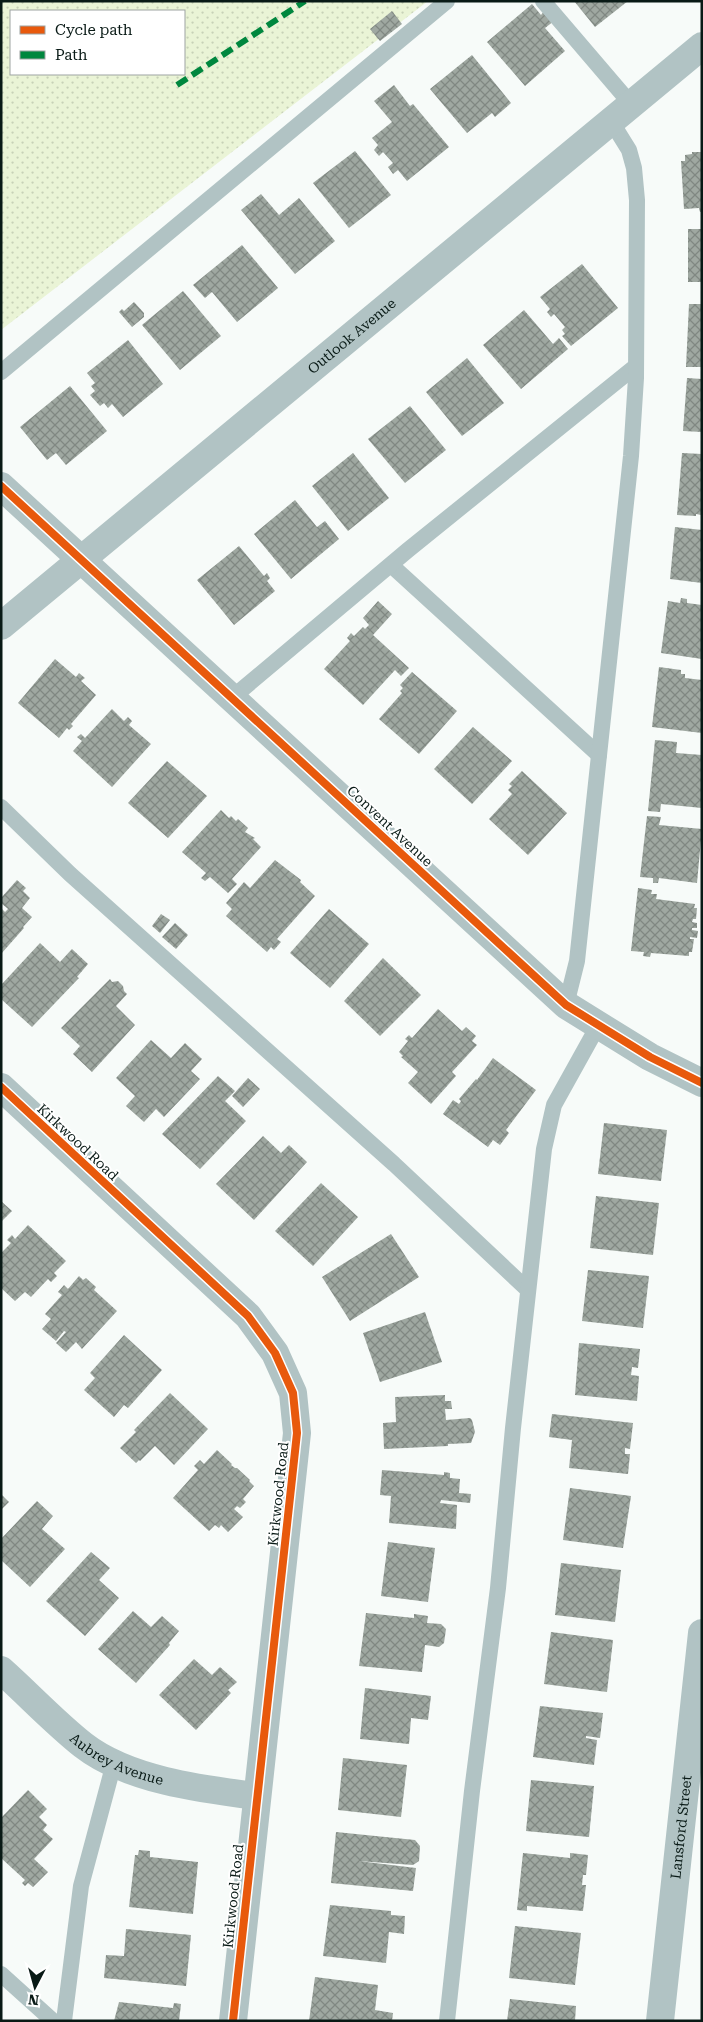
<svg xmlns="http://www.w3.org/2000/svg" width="703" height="2022" font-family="'Roboto Serif',serif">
  <defs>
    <pattern id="grass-dots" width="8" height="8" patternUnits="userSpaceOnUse" patternTransform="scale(1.25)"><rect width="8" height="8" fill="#eaf4d6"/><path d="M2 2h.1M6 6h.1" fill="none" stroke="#c7d1b7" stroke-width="1.8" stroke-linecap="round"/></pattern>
    <pattern id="building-cross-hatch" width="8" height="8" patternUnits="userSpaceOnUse" patternTransform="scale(1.25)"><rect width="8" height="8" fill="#9fa8a1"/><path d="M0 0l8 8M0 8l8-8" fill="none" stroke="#808882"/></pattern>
  </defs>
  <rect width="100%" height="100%" fill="#f7fbf9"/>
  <!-- grass -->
  <path fill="url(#grass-dots)" fill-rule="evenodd" d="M1,1H428L1,330ZM11,11H184V74H11Z"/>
  <!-- building -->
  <g fill="url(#building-cross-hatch)">
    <path d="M574,1H628L595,27Z"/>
    <path d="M532,4L541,15L545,10L554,21L545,28L565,51L525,86L487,42Z"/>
    <path d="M392,11L402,24L380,41L370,29Z"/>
    <path d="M472,55L511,103L495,117L492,113L467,133L430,89Z"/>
    <path d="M394,85L410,106L413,104L449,147L407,181L398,170L393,174L388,167L393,163L383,152L379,156L374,150L378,145L372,138L392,122L374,101Z"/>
    <path d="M355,151L391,195L349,228L313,183Z"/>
    <path d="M692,152H702V212H700L699,208L684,209L681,161H685V155L692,154Z"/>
    <path d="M261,194L279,215L299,198L335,241L295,274L241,210Z"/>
    <rect x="688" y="229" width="14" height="53"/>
    <path d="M242,245L278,288L237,322L212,292L205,298L193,285Z"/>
    <path d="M582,264L618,308L571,346L562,336L565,334L562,330L565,327L554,314L551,317L547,312L550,309L540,297Z"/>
    <path d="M183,291L221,336L180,370L142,325Z"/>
    <path d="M134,302L144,313V317L132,327L119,312L122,309L124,311Z"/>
    <path d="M689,304H702V367H686Z"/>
    <path d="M524,310L553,344L559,338L568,349L521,389L483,345Z"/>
    <path d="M128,340L163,384L123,417L112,404L108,408L104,403L100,406L90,395L95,391L91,386L95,383L87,373Z"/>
    <path d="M467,358L504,403L462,436L426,392Z"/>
    <path d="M687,378L702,379V432L683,431Z"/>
    <path d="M70,386L107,431L66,465L56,453L47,460L20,427Z"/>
    <path d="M410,406L446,450L405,483L368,439Z"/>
    <path d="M353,453L389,498L348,531L312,486Z"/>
    <path d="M682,453L702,454V508L701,515L696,514V516L677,515Z"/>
    <path d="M295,500L317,527L325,521L339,539L291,579L254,534Z"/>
    <path d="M675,527L702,530V583L670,579Z"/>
    <path d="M239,546L264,576L267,573L270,578L267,581L275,591L234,625L197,580Z"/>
    <path d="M681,598L687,599V603L702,605V659L661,653L668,601L680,603Z"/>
    <path d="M378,601L392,614L373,635L409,668L401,676L395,670L363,705L324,669L350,641L347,638L351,633L354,636L363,627L365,629L369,625L363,618Z"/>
    <path d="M55,659L76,677L79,673L85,678L81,681L96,695L71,724L73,726L69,730L67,728L59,738L18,703Z"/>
    <path d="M659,667L681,670V674H685V678L702,680V733L652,727Z"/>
    <path d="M412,672L457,711L419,754L379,719L402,693L400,691L403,688L400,685Z"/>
    <path d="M112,709L124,721L128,717L132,721L129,725L151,744L112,787L73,751L82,741L77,737L81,734L85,738Z"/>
    <path d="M473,727L512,761L472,804L434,769Z"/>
    <path d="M655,740L677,742L676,753L702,755V808L661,804L660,812L648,811Z"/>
    <path d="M167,761L207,796L168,838L128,803Z"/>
    <path d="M522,771L567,813L528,855L489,819L512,794L508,790L512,786L509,784Z"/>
    <path d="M221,810L229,818L231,816L236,821L238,819L248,828L245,832L255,838L253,839L261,847L232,879L237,884L228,893L210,877L205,881L201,878L206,873L182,852Z"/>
    <path d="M647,816L661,817L659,825L702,829L697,883L659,878L658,883H653V878L640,877Z"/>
    <path d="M275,860L301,880L300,882L315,896L277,939L281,942L274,950L271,947L267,952L226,916L232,909L226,903L244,882L250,888Z"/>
    <path d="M17,880L26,888L23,891L30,898L22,908L32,917L23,927L24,928L1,954V908L5,912L8,909L1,903V898Z"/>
    <path d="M638,888L652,890L651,894H657L656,899L695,904L694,908H697L696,919H693L692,922L697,923V928H692V930L698,931L697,938L690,937V939H694L692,952H689V956L651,953L650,957L643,956L644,952L631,951Z"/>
    <path d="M329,909L369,944L330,988L290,953Z"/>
    <path d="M161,914L170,920L160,933L152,926Z"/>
    <path d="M175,923L188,935L176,949L162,937Z"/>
    <path d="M40,943L60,962L72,949L88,964L77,977L79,978L32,1027L1,999V985Z"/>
    <path d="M383,958L421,995L380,1036L344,1001Z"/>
    <path d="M110,979L112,982L118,981L123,986L124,991L127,994L116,1006L135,1025L92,1072L73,1054L80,1046L61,1028Z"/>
    <path d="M438,1009L462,1031L466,1027L476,1036L472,1041L477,1045L452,1072L456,1076L431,1104L408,1083L418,1072L401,1057L403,1056L399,1052L408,1041L405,1039L409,1035L412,1038Z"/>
    <path d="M151,1040L171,1058L185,1043L202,1059L191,1071L200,1079L164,1117L156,1109L144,1122L126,1106L135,1096L116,1078Z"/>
    <path d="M493,1058L536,1090L506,1130L509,1133L500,1145L493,1140L488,1147L443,1114L453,1100L459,1104L461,1101L459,1099L476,1079L477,1080Z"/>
    <path d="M218,1076L235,1091L225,1101L246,1121L200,1169L162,1134Z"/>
    <path d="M248,1078L260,1089L243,1107L232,1096Z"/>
    <path d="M604,1123L667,1130L661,1181L598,1174Z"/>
    <path d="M263,1136L281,1153L289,1145L307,1162L254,1220L216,1184Z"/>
    <path d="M321,1183L358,1217L313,1266L275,1231Z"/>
    <path d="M596,1196L659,1203L653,1255L590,1248Z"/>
    <path d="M1,1201L12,1211L1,1222Z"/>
    <path d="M28,1225L66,1261L54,1273L57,1276L51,1282L48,1279L31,1297L25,1292L15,1301L1,1288V1253L11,1243L7,1240L12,1235L15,1239Z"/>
    <path d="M391,1234L419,1277L350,1321L322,1277Z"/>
    <path d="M588,1270L649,1276L643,1328L582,1321Z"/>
    <path d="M79,1276L83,1280L86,1278L96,1287L94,1290L117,1311L82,1349L76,1342L66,1352L56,1343L66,1332L64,1331L56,1341L42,1329L51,1319L45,1314L62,1295L58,1292L64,1285L68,1289Z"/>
    <path d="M425,1312L442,1362L380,1382L363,1333Z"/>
    <path d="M124,1335L162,1370L128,1408L124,1405L114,1417L84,1390L95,1378L90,1373Z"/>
    <path d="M579,1343L640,1349L638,1368L632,1367L631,1375L639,1376L637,1401L575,1395Z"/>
    <path d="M170,1393L208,1429L174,1465L155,1446L140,1461L139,1460L136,1463L120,1448L136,1432L134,1430Z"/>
    <path d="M445,1395V1401H451L452,1409H445L446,1420L470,1418L472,1420L475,1432L471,1443L448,1444V1446L384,1449L383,1423L396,1422L395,1397Z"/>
    <path d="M552,1414L633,1423L630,1449L625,1448V1454H630L628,1474L569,1468L572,1440L549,1437Z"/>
    <path d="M217,1450L232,1464L231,1465L235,1468H237L250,1480L249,1481L254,1486L243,1499L246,1502L240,1508L237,1506L234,1509L243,1517L228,1532L221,1525L219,1528L215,1525L209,1531L173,1498L198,1470L194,1466L200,1460L204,1464Z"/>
    <path d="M382,1470L444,1475V1472L450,1473V1478L460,1479L459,1493L471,1494L470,1503L441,1500L440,1503L457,1505L456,1529L389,1523L391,1496L380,1495Z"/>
    <path d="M570,1488L631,1496L623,1548L563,1540Z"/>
    <path d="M1,1494L9,1502L1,1510Z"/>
    <path d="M37,1501L53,1516L42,1529L65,1549L30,1587L1,1560V1539Z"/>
    <path d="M388,1542L435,1548L428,1602L381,1596Z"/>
    <path d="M91,1552L110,1568L99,1580L119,1598L85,1636L46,1601Z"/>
    <path d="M561,1563L621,1570L615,1622L555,1615Z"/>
    <path d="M133,1611L151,1627L162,1616L179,1631L169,1643L170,1645L136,1683L98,1649Z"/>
    <path d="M366,1613L414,1618V1614L428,1616L427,1623L441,1624L446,1629L444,1643L439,1647L425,1645L422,1672L359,1666Z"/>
    <path d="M551,1632L613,1640L607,1692L544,1684Z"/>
    <path d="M194,1659L212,1675L220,1667L237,1682L228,1690L231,1693L196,1730L159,1695Z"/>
    <path d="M365,1688L431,1696L428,1720L411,1718L409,1744L360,1739Z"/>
    <path d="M540,1706L603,1713L600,1738L586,1736V1738L597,1740L594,1765L533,1757Z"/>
    <path d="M343,1758L407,1765L401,1817L338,1810Z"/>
    <path d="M531,1780L594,1786L589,1837L526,1831Z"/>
    <path d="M28,1790L47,1809L39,1817L47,1825L43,1830L53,1839L34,1859L48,1872L33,1887L28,1883L25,1886L22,1883L25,1880L1,1858V1818Z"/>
    <path d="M336,1832L415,1840L420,1846L419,1861L413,1865L358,1861L416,1868L413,1891L331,1883Z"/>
    <path d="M139,1850L150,1851V1857L198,1862L193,1914L129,1907L135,1855H138Z"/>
    <path d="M523,1853L570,1858V1853L588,1855L586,1875H583L582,1885H586L583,1911L527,1906V1911L517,1910Z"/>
    <path d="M330,1905L391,1911V1915L405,1916L404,1934L389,1932L386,1963L323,1956Z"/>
    <path d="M515,1926L581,1933L575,1985L509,1978Z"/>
    <path d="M126,1929L191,1935L186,1986L104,1978L106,1955L124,1956Z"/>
    <path d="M315,1977L378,1985L375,2010L393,2013L392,2021H309Z"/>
    <path d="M510,1999L576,2006L575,2021H507Z"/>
    <path d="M119,2002L173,2008L174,2003L181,2004L179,2021H114Z"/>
  </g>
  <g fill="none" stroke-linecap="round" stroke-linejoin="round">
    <!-- service -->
    <g stroke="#b1c3c4" stroke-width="16">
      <path d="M543,1L631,104"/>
      <path d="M1,372L447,1"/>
      <path d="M391,565L599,755"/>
      <path d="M233,697L408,550L636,366"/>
      <path d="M1,807L70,874L394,1164L528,1290"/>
      <path d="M566,1005L577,961L631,456L636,378L637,200L634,168L629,150L611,121"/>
      <path d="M1,1974L53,2021"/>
      <path d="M64,2021L81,1886L114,1763"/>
      <path d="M447,2021L472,1791L498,1588L513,1428L544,1149L554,1105L599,1024"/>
    </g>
    <!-- minor -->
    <g stroke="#b1c3c4" stroke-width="28">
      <path d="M1,486L566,1005L650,1057L702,1083"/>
      <path id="s1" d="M1,626L702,46"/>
      <path d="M1,1087L248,1316L275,1353L293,1393L297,1433L233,2021"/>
      <path id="s2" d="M1,1670C28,1694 54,1722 83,1745C128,1780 201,1789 256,1796"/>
      <path id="s3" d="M660,2021L702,1633"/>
    </g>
    <!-- quiet -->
    <path stroke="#00873e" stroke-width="6" stroke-dasharray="12 6" stroke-linecap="butt" d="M177,85L305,1"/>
    <!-- cycleway casing -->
    <g stroke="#fff" stroke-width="11">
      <g id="cycleway">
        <path d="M1,486L566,1005L650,1057L702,1083"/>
        <path d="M1,1087L248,1316L275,1353L293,1393L297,1433L233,2021"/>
      </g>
    </g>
    <!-- cycleway -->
    <use href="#cycleway" stroke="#e8590c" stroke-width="8"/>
  </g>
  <g text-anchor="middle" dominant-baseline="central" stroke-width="4" stroke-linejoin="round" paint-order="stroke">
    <!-- street labels -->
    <g font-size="14" fill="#091a16" stroke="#fff">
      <text stroke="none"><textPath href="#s1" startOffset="455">Outlook Avenue</textPath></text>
      <text transform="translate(390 826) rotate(43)">Convent Avenue</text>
      <text transform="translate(78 1142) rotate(43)">Kirkwood Road</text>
      <text transform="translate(278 1494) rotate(-84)">Kirkwood Road</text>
      <text stroke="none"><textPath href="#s2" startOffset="148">Aubrey Avenue</textPath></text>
      <text stroke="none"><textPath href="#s3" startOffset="195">Lansford Street</textPath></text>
      <text transform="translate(233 1896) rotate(-84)">Kirkwood Road</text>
    </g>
  </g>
  <!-- border -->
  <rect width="703" height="2022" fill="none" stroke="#091a16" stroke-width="5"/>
  <!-- legend -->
  <rect x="10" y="10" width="175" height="65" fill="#ffffff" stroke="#9da3a2"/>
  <rect x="20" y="26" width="25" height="8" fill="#e8590c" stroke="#9da3a2"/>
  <text x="55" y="35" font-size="15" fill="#091a16">Cycle path</text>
  <rect x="20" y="51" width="25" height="8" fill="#00873e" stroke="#9da3a2"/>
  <text x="55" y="60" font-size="15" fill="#091a16">Path</text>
  <!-- north arrow -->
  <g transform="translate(35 1987) rotate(186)" stroke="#ffffff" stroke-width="4" paint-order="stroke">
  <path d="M0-4L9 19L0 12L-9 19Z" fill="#091a16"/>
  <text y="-8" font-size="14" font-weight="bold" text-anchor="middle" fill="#091a16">N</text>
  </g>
</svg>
